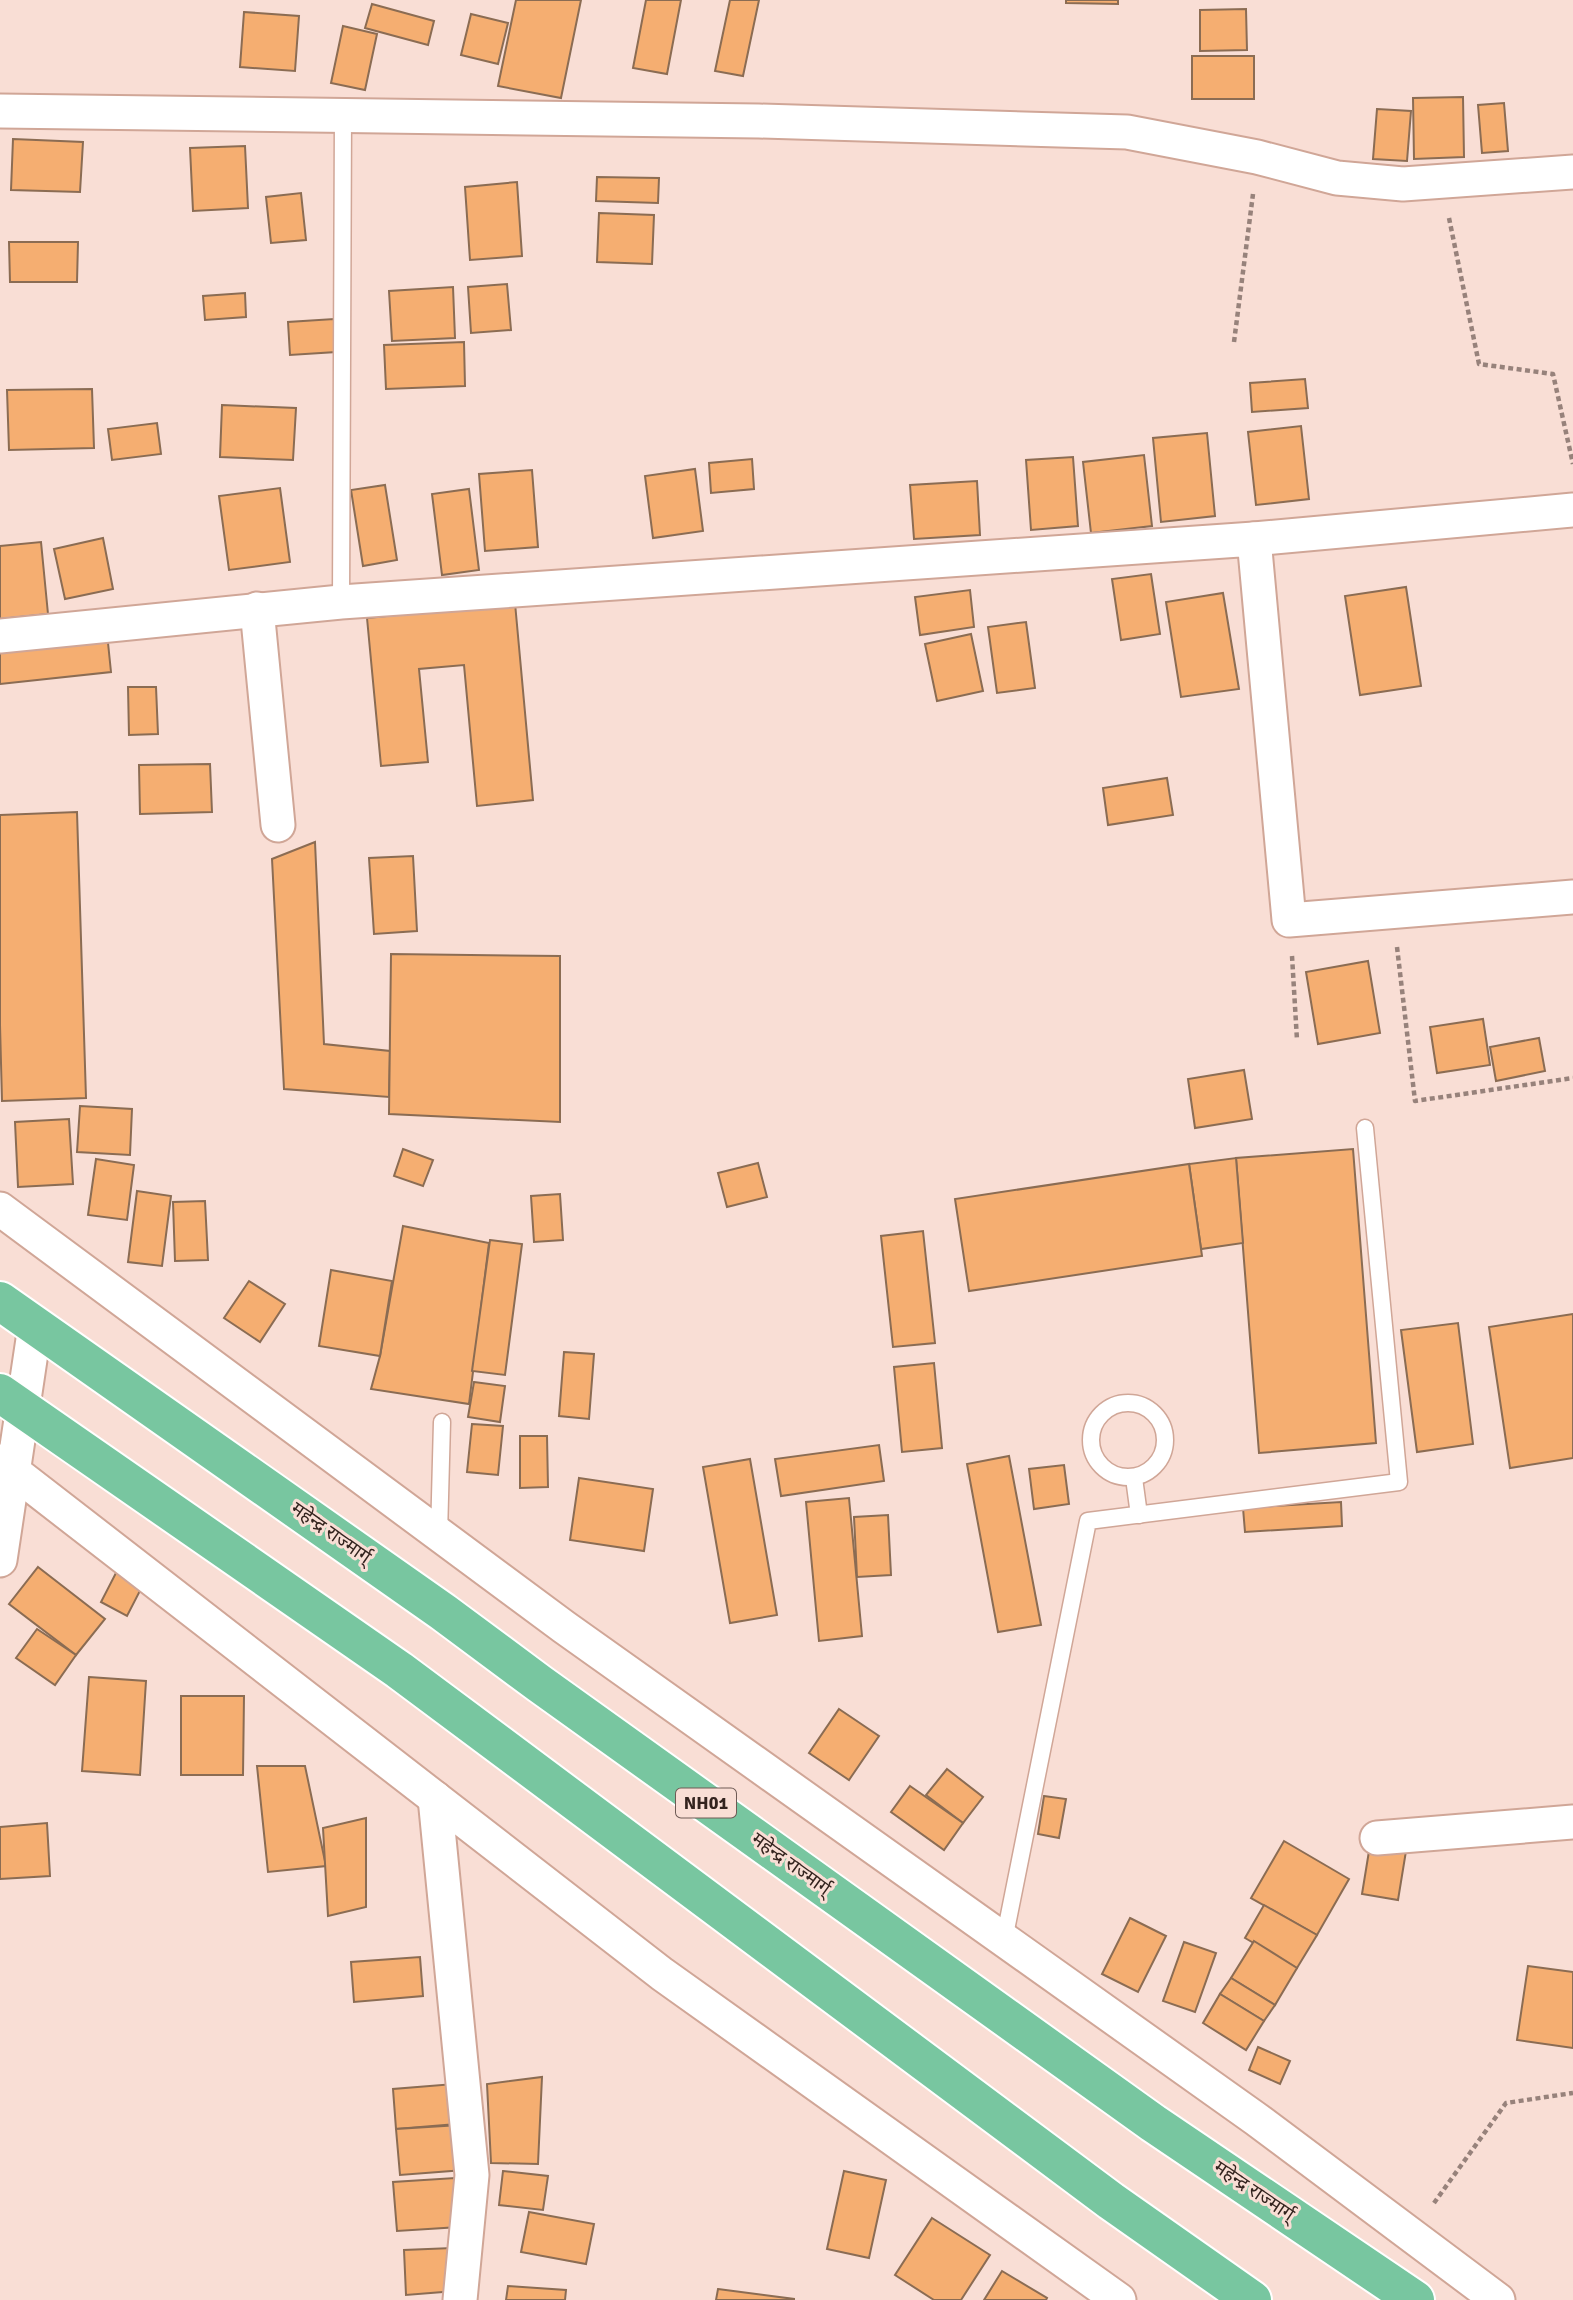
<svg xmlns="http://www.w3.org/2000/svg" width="1573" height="2300" font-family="Signika,'Noto Sans Devanagari',sans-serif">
  <rect width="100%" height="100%" fill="#f9ded5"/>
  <!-- building -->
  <g fill="#f5ae71" stroke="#8b6c53" stroke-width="2">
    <path d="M516,0H581L561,98L498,86Z"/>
    <path d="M646,0H681L667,74L633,68Z"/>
    <path d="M730,0H759L743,76L715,71Z"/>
    <path d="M1066,0H1118V4L1066,3Z"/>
    <path d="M372,4L434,21L428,45L365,28Z"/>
    <path d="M1246,9L1247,50L1200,51V10Z"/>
    <path d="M244,12L299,16L295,71L240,67Z"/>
    <path d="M471,14L508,23L498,64L461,55Z"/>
    <path d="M343,26L377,34L365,90L331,83Z"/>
    <rect x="1192" y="56" width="62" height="43"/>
    <path d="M1463,97L1464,157L1414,159L1413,98Z"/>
    <path d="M1504,103L1508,151L1482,153L1478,105Z"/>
    <path d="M1377,109L1411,111L1407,161L1373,159Z"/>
    <path d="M13,139L83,142L80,192L11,190Z"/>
    <path d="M245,146L248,208L193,211L190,148Z"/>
    <path d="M597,177L659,178L658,203L596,201Z"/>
    <path d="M517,182L522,256L470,260L465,187Z"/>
    <path d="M301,193L306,240L271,243L266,197Z"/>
    <path d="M599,213L654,215L652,264L597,262Z"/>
    <path d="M9,242H78L77,282H10Z"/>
    <path d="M507,284L511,330L471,333L468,287Z"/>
    <path d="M453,287L455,338L392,341L389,291Z"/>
    <path d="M245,293L246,317L205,320L203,296Z"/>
    <path d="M334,319L336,352L290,355L288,322Z"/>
    <path d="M464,342L465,386L386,389L384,345Z"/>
    <path d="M1305,379L1308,408L1252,412L1250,383Z"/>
    <path d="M92,389L94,448L9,450L7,390Z"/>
    <path d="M222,405L296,408L293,460L220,457Z"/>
    <path d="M157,423L161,454L112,460L108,429Z"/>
    <path d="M1301,426L1309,499L1256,505L1248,432Z"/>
    <path d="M1207,433L1215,516L1161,522L1153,438Z"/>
    <path d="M1144,455L1152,526L1091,533L1083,462Z"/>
    <path d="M1073,457L1078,526L1031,530L1026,460Z"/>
    <path d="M752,459L754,489L711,493L709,463Z"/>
    <path d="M695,469L703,531L653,538L645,476Z"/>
    <path d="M532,470L538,547L485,551L479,474Z"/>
    <path d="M977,481L980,535L914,539L910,485Z"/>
    <path d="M385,485L397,560L363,566L351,490Z"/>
    <path d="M280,488L290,562L229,570L219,496Z"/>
    <path d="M469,489L479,570L442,575L432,494Z"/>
    <path d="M103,538L113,589L65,599L54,549Z"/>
    <path d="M41,542L48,614L0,619V546Z"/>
    <path d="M1151,574L1160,634L1121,640L1112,579Z"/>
    <path d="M1406,587L1421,686L1360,695L1345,596Z"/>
    <path d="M970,590L974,627L920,635L915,597Z"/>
    <path d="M1223,593L1239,689L1181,697L1166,602Z"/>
    <path d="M515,603L533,800L477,806L464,665L419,669L428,762L381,766L367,618Z"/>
    <path d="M1026,622L1035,688L997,693L988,627Z"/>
    <path d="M107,633L111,672L0,684V645Z"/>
    <path d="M971,634L983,691L937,701L925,644Z"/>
    <path d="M128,687H156L158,734L129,735Z"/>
    <path d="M210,764L212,812L140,814L139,765Z"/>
    <path d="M1167,778L1173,815L1108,825L1103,788Z"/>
    <path d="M77,812L86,1098L2,1101L0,1025V815Z"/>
    <path d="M315,842L324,1044L390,1051L389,1097L284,1089L272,859Z"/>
    <path d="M413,856L417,931L374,934L369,858Z"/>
    <path d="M391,954L560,956V1122L389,1114Z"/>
    <path d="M1368,961L1380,1033L1318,1044L1306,972Z"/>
    <path d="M1483,1019L1490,1065L1437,1073L1430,1027Z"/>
    <path d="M1539,1038L1545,1071L1496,1081L1490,1047Z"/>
    <path d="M1244,1070L1252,1119L1195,1128L1188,1079Z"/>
    <path d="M80,1106L132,1109L130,1155L77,1152Z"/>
    <path d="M69,1119L73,1184L18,1187L15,1122Z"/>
    <path d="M403,1149L433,1160L423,1186L394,1176Z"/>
    <path d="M1353,1149L1376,1443L1259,1453L1236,1158Z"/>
    <path d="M1236,1158L1243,1243L1201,1249L1189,1164Z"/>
    <path d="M96,1159L134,1165L127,1220L88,1215Z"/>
    <path d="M758,1163L767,1197L727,1207L718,1173Z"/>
    <path d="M1189,1164L1202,1256L969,1291L955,1199Z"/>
    <path d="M137,1191L171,1196L162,1266L128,1262Z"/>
    <path d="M560,1194L563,1240L534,1242L531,1196Z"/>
    <path d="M205,1201L208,1260L175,1261L173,1202Z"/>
    <path d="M403,1226L489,1243L469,1404L371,1389L380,1356Z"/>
    <path d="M923,1231L935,1343L893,1347L881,1236Z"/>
    <path d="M490,1240L522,1244L505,1375L472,1371Z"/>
    <path d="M331,1270L392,1281L380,1356L319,1346Z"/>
    <path d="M249,1281L285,1304L260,1342L224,1318Z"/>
    <path d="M1573,1314V1458L1510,1468L1489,1327Z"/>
    <path d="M1458,1323L1473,1444L1417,1452L1401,1330Z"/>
    <path d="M564,1352L594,1354L589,1419L559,1416Z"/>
    <path d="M934,1363L942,1448L902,1452L894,1367Z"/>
    <path d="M474,1382L505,1386L500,1422L468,1417Z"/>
    <path d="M472,1424L503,1426L498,1475L467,1472Z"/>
    <path d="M520,1436H547L548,1487L520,1488Z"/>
    <path d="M879,1445L884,1481L781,1496L775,1459Z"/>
    <path d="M1009,1456L1041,1625L998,1632L967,1464Z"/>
    <path d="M750,1459L777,1615L730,1623L703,1467Z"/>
    <path d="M1064,1465L1069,1504L1034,1509L1029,1469Z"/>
    <path d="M579,1478L653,1489L644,1551L570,1540Z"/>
    <path d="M849,1498L862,1636L819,1641L806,1502Z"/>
    <path d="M1341,1502L1342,1526L1245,1532L1243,1508Z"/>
    <path d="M888,1515L891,1575L857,1577L854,1517Z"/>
    <path d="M38,1567L105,1619L76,1655L9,1604Z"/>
    <path d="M119,1567L145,1581L127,1616L101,1602Z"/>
    <path d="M37,1629L76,1655L55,1685L16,1658Z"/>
    <path d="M89,1677L146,1681L140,1775L82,1771Z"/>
    <path d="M181,1696H244L243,1775H181Z"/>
    <path d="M839,1709L879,1736L849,1780L809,1753Z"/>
    <path d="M257,1766H305L326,1866L268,1872Z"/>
    <path d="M947,1769L983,1797L963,1823L926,1795Z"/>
    <path d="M910,1786L963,1823L944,1850L891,1812Z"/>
    <path d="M1044,1796L1066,1799L1059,1838L1038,1834Z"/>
    <path d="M366,1818V1907L328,1916L323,1828Z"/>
    <path d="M47,1823L50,1876L0,1879V1827Z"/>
    <path d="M1284,1841L1349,1879L1317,1935L1251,1898Z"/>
    <path d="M1370,1845L1406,1851L1398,1900L1362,1894Z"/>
    <path d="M1264,1905L1317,1935L1297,1968L1245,1938Z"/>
    <path d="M1130,1918L1166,1936L1138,1992L1102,1974Z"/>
    <path d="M1254,1941L1297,1968L1275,2005L1231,1978Z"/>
    <path d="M1184,1942L1216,1953L1195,2012L1163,2001Z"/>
    <path d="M420,1957L423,1996L354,2002L351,1962Z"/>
    <path d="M1528,1966L1573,1972V2048L1517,2040Z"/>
    <path d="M1231,1978L1275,2005L1264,2021L1220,1994Z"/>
    <path d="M1220,1994L1264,2021L1246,2050L1203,2023Z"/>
    <path d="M1258,2047L1290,2061L1280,2084L1249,2070Z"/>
    <path d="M542,2077L538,2164L491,2163L487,2084Z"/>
    <path d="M454,2084L457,2124L396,2129L393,2089Z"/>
    <path d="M460,2125L464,2170L400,2175L396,2129Z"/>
    <path d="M503,2171L548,2176L543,2210L499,2205Z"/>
    <path d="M844,2171L886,2180L869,2258L827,2249Z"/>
    <path d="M455,2178L459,2227L397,2231L393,2182Z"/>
    <path d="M529,2212L594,2224L586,2264L521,2252Z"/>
    <path d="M932,2218L990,2255L961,2300H934L895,2275Z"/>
    <path d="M452,2248L455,2291L406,2295L404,2250Z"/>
    <path d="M1002,2271L1047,2298L1046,2300H984Z"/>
    <path d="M508,2286L566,2290L565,2300H506Z"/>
    <path d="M718,2289L794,2299V2300H716Z"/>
  </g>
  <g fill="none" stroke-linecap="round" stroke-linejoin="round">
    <!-- service casing -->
    <g stroke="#d0a697" stroke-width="19">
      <g id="service">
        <path d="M341,602L343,115"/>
        <circle cx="1128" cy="1440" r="37"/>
        <path d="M1134,1478L1139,1515"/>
        <path d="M439,1535L442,1422"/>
        <path d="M1004,1940L1088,1521L1399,1482L1365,1128"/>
      </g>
    </g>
    <!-- minor casing -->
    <g stroke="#d0a697" stroke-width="37">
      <g id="minor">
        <path d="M0,111L759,121L1127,132L1257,157L1337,178L1403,184L1573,172"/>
        <path d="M1254,539L1573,510"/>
        <path d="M257,609L278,825"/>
        <path d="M0,636L341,602L1254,539L1289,920L1573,897"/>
        <path d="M0,1209L564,1627L1256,2119L1498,2300"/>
        <path d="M0,1461L662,1974L1119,2300"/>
        <path d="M0,1560L35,1326"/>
        <path d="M435,1798L472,2175L460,2300"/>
        <path d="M1377,1838L1573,1822"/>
      </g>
    </g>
    <!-- trunk casing -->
    <g stroke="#fff" stroke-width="42">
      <g id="trunk">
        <path d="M0,1301L443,1612L540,1684L1153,2123L1415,2300"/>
        <path d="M0,1393L399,1670L1111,2201L1252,2300"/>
      </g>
    </g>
    <!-- path -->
    <g stroke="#97827b" stroke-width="4.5" stroke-dasharray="5 3.5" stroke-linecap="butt">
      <path d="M1449,218L1479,364L1553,374L1573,464"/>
      <path d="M1234,342L1253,194"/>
      <path d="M1397,947L1415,1101L1573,1078"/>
      <path d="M1292,956L1297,1040"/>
      <path d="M1434,2203L1506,2103L1573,2093"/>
    </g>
    <!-- service -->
    <use href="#service" stroke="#fff" stroke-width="16"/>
    <!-- minor -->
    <use href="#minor" stroke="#fff" stroke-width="33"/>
    <!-- trunk -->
    <use href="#trunk" stroke="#78c6a0" stroke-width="38"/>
  </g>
  <g text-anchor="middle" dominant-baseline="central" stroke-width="6" stroke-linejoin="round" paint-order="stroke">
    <!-- shield labels -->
    <rect fill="#f9ded5" stroke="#6e5b55" stroke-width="2" x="676" y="1788.5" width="60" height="29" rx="5"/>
    <g font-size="18" font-weight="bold" fill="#33231e">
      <text x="706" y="1803">NH01</text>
    </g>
    <!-- street labels -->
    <g font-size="19" fill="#33231e" stroke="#f9ded5">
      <text transform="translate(331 1533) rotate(35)">महेन्द्र राज्मार्ग्</text>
      <text transform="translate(791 1864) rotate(36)">महेन्द्र राज्मार्ग्</text>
      <text transform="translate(1254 2191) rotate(34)">महेन्द्र राज्मार्ग्</text>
    </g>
  </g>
</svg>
